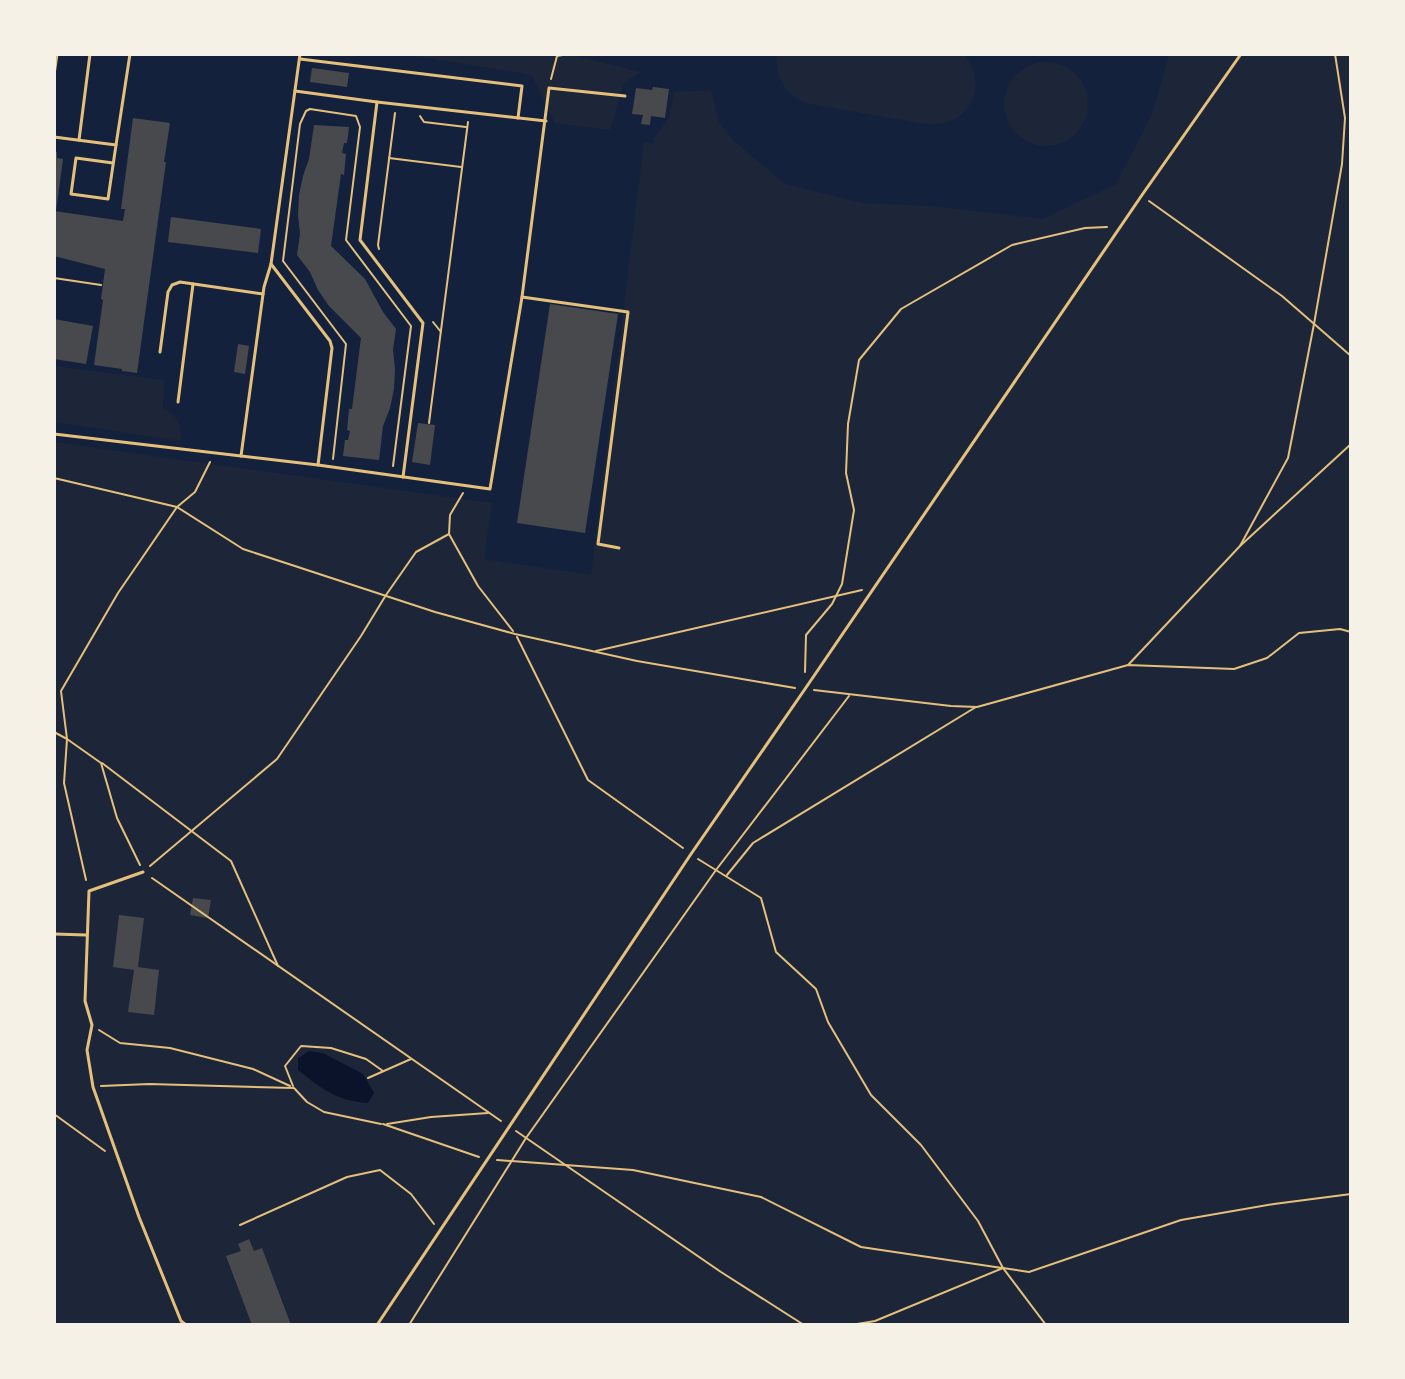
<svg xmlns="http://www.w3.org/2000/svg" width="1405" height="1379" font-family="Inter,sans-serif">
  <rect width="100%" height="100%" fill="#14213d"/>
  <!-- green -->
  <g fill="#1d2539">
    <path d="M401,54H567L641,72L624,83L610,130L555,123L532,76L515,72Z"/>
    <path d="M777,54H964C991,87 967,129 925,124L810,104C786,97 774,78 777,54Z"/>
    <path d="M1169,54H1351V1325H54V442L492,503L484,559L591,575L644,142L653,144L654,138L669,118L674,92L711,90L718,120L733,140L785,184L863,203L931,206L1043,219L1116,184L1153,112Z"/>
    <circle cx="1046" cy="104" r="42"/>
    <path d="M54,366L164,380L163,408C178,418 183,422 180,441L54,422Z"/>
  </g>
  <!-- water -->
  <path fill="#0b132b" d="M309,1051L323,1053L363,1074L374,1093L368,1103C337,1101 322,1089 298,1070V1058Z"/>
  <!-- building -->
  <g fill="#48494c">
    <path d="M312,68L349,73L347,87L310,82Z"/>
    <path d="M653,87L669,89L665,118L651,116L650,125L641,124L643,115L632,114L636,88L652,90Z"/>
    <path d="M133,118L170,123L164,162H166L137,373L122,371V369L94,365L103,300L101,299L105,269L54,256V211L123,221L125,209H121Z"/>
    <path d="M314,125L349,127L347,143H344L342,153L346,154L344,175L341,174L331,246L365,279L383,312L396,329L393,350L395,369L394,389L390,408L383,426L379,460L343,456L345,440H348L350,431L347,430L349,409H352L361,338L329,306L318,290L310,272L297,255L300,234L298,215L299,195L303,176L309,159Z"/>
    <path d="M54,152H57V158L63,159L56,211H54Z"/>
    <path d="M171,217L261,229L258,253L168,242Z"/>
    <path d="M550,304L618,314L585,533L517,523Z"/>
    <path d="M54,319L93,326L86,364L54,359Z"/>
    <path d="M238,344L249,346L245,374L234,372Z"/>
    <path d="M418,423L435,425L430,465L412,462Z"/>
    <path d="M193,898L211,900L208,918L190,915Z"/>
    <path d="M119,915L144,918L138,967L159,970L154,1015L128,1012L134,970L113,967Z"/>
    <path d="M249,1239L254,1251L262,1248L291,1325H252L226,1256L241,1251L238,1244Z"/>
  </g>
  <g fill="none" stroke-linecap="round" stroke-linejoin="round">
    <!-- path -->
    <g stroke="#e5c07b" stroke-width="2">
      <path d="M551,79L557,56L568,54"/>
      <path d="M420,116L424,122L466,127"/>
      <path d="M389,158L461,167"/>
      <path d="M1149,201L1282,296L1351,356"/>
      <path d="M379,249L378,245L395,113"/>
      <path d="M54,278L101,285"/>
      <path d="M433,322L441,332"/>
      <path d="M429,423L468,122"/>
      <path d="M333,459L346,344L283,261L300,124L306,111L310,109L356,116L360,127L346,240L411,326L393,466"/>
      <path d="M54,478L177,507L243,549L435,612L515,634L637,661L795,688"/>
      <path d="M463,493L450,515L449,534L478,586L513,631"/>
      <path d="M1240,546L1288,458L1314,324L1342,164L1345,118L1335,54"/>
      <path d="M517,637L588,780L683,848"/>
      <path d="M596,651L862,590"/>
      <path d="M1129,664L1240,546L1351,444"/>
      <path d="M805,672L806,635L832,604L842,584L854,510L846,473L848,424L859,360L901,309L1012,245L1085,228L1107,227"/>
      <path d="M814,690L951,706L977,707L1128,665L1234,669L1267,658L1299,633L1340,629L1351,632"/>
      <path d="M54,732L67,739L64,783L86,880"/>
      <path d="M102,763L231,861L278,966"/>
      <path d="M698,859L761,898L776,952L816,989L828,1022L871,1095L921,1145L978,1221L1003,1268L1046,1325"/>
      <path d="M140,865L117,818L101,763L67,739L61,691L118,593L177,507L195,492L210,462"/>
      <path d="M150,866L277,759L361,636L386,595L416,552L449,534"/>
      <path d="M727,875L753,843L976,707"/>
      <path d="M152,878L501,1121"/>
      <path d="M99,1030L120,1043L170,1048L253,1069L290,1086"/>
      <path d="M368,1078L411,1059"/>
      <path d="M101,1086L149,1084L294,1088L307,1102L324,1112L381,1124"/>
      <path d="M293,1086L285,1066L301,1046L331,1048L366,1059L383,1071"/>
      <path d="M54,1114L105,1151"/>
      <path d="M383,1124L479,1157"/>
      <path d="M387,1124L431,1117L488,1113"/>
      <path d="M516,1131L721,1272L804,1325"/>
      <path d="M497,1160L633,1170L761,1197L861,1247L1002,1268"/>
      <path d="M240,1225L347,1177L380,1170L411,1194L434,1224"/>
      <path d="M409,1325L526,1138L716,870L849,696"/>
      <path d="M851,1325L875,1321L1003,1268L1029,1272L1181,1220L1274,1204L1351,1194"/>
    </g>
    <!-- service -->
    <g stroke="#e5c07b" stroke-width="3">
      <path d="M300,59L522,86L518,118"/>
      <path d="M54,75L57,54"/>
      <path d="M295,91L377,102"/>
      <path d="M54,137L116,145L108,199L71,194L76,158L113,163"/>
      <path d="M79,140L90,54"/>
      <path d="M116,145L130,54"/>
      <path d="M271,264L330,341L332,348L318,465"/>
      <path d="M522,297L628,312L598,544L619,548"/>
      <path d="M160,352L168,292L172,285L180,282L263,294"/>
      <path d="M178,402L193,284"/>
      <path d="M54,434L318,465L490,489L522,297L549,88L625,96"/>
      <path d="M241,456L264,287L271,264L300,54"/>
      <path d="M403,477L423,323L360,240L377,102L546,121"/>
      <path d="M143,872L89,891L85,1001L92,1025L87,1050L93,1087L139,1217L181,1321L186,1325"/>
      <path d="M54,934L86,935"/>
      <path d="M377,1325L691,854L805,689L1142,195L1241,54"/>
    </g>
  </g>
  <!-- border -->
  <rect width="1405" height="1379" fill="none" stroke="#f6f1e7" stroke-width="112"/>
</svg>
